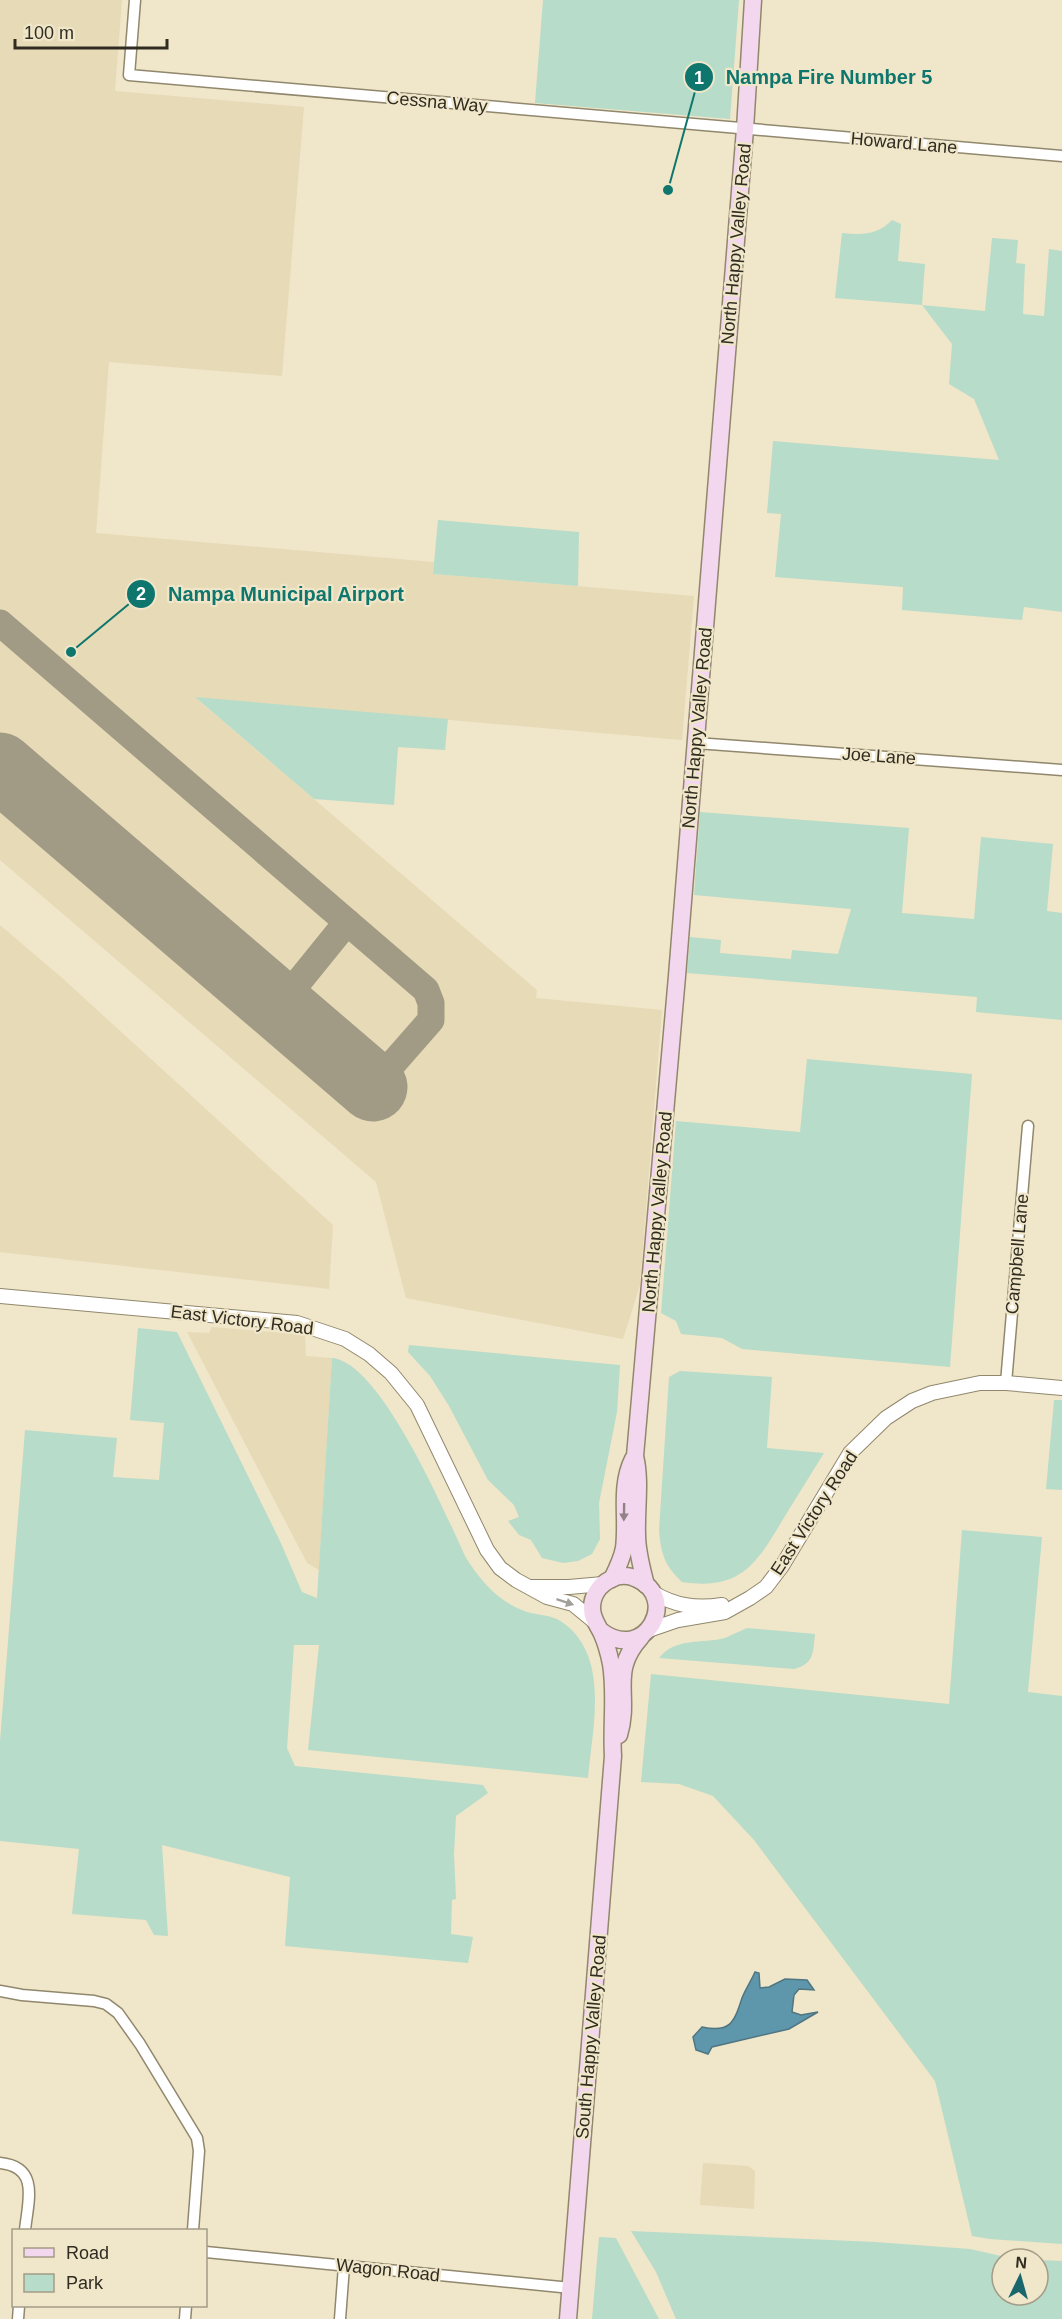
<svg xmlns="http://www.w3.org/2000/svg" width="1062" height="2319" font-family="Arial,sans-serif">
  <rect width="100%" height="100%" fill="#f0e6c9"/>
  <!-- built -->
  <g fill="#e7dab7">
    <path d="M0,0H122L115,91L304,107L282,376L109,362L96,533L434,562L433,574L694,596L682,740L196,698L537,990L536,998L662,1010L640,1285L623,1339L406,1298L376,1182L0,860Z"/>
    <path d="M0,925L61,977L333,1225L329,1289L0,1252Z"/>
    <path d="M212,1327L305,1335L306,1356L332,1358L319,1570L307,1563L187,1332L209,1333Z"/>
    <path d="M703,2163L748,2166L755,2171L754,2209L700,2205Z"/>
  </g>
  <!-- green -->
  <g fill="#b7dcc9">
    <path d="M543,0H739L730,119L535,103Z"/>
    <path d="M892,220L901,224L898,261L925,264L922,305L985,311L992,238L1018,240L1016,263L1025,264L1023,314L1044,316L1049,249L1062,251V612L1024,607L1022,620L902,610L903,587L775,577L781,514L767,513L773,441L999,460L974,399L949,384L952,344L922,305L835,298L842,233C862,235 878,235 892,220Z"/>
    <path d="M438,520L579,532L578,586L433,574Z"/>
    <path d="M195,697L448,719L445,750L398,747L394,805L314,799Z"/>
    <path d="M700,812L909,828L902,913L974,919L981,837L1053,844L1047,911L1062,913V1020L976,1012L977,997L687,973L690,937L721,940L720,953L791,959L792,950L838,954L851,909L694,895Z"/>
    <path d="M807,1059L972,1074L950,1367L742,1349L722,1338L681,1334L676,1321L661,1313L676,1121L800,1132Z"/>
    <path d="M138,1328L177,1332L280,1541L302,1592L317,1598L332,1358C381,1362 446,1515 466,1558C482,1582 498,1602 527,1612C537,1615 553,1615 562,1622C611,1656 592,1729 588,1778L308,1750L319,1645H294L287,1748L295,1766L483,1785L488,1793L456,1816L454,1854L456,1899L452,1900L451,1934L473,1937L468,1963L285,1946L290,1877L162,1845L168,1936L154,1935L146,1920L72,1914L79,1849L0,1841V1741L25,1430L117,1438L113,1477L159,1480L164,1423L130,1420Z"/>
    <path d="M409,1345L620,1365L617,1412L599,1503L600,1539L592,1554L578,1561L563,1563L542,1558L531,1540L519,1535L508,1521L519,1517L514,1505L488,1480L449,1406L430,1376L408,1352Z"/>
    <path d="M680,1371L772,1377L767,1448L824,1453C811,1474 798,1495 785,1516C757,1563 742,1591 682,1582C664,1565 661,1553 659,1530L669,1377Z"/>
    <path d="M1054,1400H1062V1490L1046,1489Z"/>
    <path d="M962,1530L1042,1537L1028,1692L1062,1696V2244L990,2239L972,2236L935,2081L754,1840L713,1796L679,1784L641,1782L651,1674L949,1704Z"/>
    <path d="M747,1628L815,1634C813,1653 814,1664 794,1669L659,1658C676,1637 702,1644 725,1638C732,1635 740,1631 747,1628Z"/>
    <path d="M631,2231L875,2242L970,2249L1010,2258L1027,2259H1002V2295H1038V2260L1062,2261V2319H676L656,2272Z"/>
    <path d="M599,2237L616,2238L659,2319H592Z"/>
  </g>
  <!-- water -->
  <path fill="#5e96ab" stroke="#507682" stroke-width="1.5" d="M755,1972L759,1973L760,1988L769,1987L785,1979L807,1980L814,1990L799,1989L794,1995L792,2012L801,2015L818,2012L789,2029L712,2047L708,2054L696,2050L693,2037L702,2027C730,2033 734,2023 742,1998C745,1990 751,1981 755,1972Z"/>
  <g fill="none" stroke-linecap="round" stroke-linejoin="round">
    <!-- taxiway -->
    <g stroke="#a19a84" stroke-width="27">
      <path d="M0,623L426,990L431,1003V1020L389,1068L363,1079"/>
      <path d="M279,1006L347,922"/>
    </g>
    <!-- runway -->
    <path stroke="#a19a84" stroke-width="69" d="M0,767L373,1087"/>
    <!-- minor casing -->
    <g stroke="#91876d" stroke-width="13">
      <g id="minor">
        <path d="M135,0L129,75L1062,156"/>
        <path d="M696,743L1062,770"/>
        <path d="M1006,1383L1028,1126"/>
        <path d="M0,1991L22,1995L94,2001L106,2004L118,2013L140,2044L197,2138L199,2151L193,2230"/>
        <path d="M0,2163C40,2167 28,2201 25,2230"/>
        <path d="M206,2252L571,2288"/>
        <path d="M18,2319L19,2306"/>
        <path d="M185,2319L186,2306"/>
        <path d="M340,2319L344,2266"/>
      </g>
    </g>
    <!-- tertiary casing -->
    <g stroke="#91876d" stroke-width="16">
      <g id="tertiary">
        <path d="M0,1296L297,1323L345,1339L369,1354L391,1373L417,1405L487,1550L500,1568L516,1580L547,1597L573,1604L595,1622"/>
        <path d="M531,1587H569L603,1584"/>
        <path d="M652,1592C675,1606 696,1609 722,1605"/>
        <path d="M649,1630L678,1620L725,1612L750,1598L766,1587L782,1566L850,1453L886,1418L912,1401L932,1393L980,1383H1006L1062,1388"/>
      </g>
    </g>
    <!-- secondary casing -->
    <g stroke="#91876d" stroke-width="19">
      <g id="secondary">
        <path d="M612,1579C617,1569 622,1559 624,1548C628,1518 619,1487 633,1459"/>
        <path d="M646,1585C642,1569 637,1552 637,1535C636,1508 641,1481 635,1456L677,976L745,129L753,0"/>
        <path d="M619,1735C631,1695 609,1672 641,1637"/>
        <path d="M568,2319L613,1756C611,1726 616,1694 611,1664C609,1654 606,1643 602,1634C598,1625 592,1619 592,1608C592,1596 599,1585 611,1579C619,1575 629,1575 637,1579C680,1598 645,1664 601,1631"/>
      </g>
    </g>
    <!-- minor -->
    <use href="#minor" stroke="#fff" stroke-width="10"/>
    <!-- tertiary -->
    <use href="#tertiary" stroke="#fff" stroke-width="14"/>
    <!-- secondary -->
    <use href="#secondary" stroke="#f2d7ee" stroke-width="16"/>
  </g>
  <!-- one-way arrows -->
  <defs><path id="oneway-solid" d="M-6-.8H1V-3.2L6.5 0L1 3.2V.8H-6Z" transform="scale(1.5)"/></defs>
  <use fill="#918288" href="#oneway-solid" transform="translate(624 1512) rotate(91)"/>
  <use fill="#a2a09b" href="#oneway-solid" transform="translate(565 1602) rotate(18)"/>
  <g text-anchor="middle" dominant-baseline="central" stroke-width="4.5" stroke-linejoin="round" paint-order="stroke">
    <!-- street labels -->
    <g font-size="18" fill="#302c21" stroke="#f0e6c9">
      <text transform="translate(437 102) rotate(5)">Cessna Way</text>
      <text transform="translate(904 143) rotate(5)">Howard Lane</text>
      <text transform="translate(736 244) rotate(-85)">North Happy Valley Road</text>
      <text transform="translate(697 728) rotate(-85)">North Happy Valley Road</text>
      <text transform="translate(879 756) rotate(4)">Joe Lane</text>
      <text transform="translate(657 1212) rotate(-85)">North Happy Valley Road</text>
      <text transform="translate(1017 1254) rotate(-85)">Campbell Lane</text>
      <text transform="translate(242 1320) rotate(7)">East Victory Road</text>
      <text transform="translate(814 1513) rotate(-57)">East Victory Road</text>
      <text transform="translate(591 2037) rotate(-85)">South Happy Valley Road</text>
      <text transform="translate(388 2270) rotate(6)">Wagon Road</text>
    </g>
  </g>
  <!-- callouts -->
  <path fill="none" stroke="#0f766e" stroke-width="2" d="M668 190L699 77M71 652L141 594"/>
  <g fill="#0f766e" stroke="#f0e6c9" stroke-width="2">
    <circle cx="668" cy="190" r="6"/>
    <circle cx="71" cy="652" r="6"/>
    <circle cx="699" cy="77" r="15"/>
    <circle cx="141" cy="594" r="15"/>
  </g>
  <g font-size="18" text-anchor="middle" font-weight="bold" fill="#fff">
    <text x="699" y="84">1</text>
    <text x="141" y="600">2</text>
  </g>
  <g font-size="20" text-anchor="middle" font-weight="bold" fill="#0f766e" stroke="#f0e6c9" stroke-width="4.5" stroke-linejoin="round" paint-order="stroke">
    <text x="829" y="84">Nampa Fire Number 5</text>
    <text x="286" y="601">Nampa Municipal Airport</text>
  </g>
  <!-- legend -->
  <rect x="12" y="2229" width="195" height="78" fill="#f0e6c9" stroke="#a39c86" stroke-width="1.5"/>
  <rect x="24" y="2248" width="30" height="9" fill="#f2d7ee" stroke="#a39c86" stroke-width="1.5"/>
  <text x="66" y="2259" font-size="18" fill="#302c21">Road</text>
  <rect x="24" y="2274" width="30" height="18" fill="#b7dcc9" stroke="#a39c86" stroke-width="1.5"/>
  <text x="66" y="2289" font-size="18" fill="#302c21">Park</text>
  <!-- north arrow -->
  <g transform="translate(1020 2277) rotate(5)"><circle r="28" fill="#f0e6c9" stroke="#a39c86" stroke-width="1.5"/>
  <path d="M0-4.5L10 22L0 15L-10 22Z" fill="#19676c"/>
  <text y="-9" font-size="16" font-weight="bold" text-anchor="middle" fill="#302c21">N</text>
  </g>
  <!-- scale -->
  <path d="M15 39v9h152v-9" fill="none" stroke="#302c21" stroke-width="3"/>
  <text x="24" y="39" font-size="18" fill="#302c21" stroke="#f0e6c9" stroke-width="4.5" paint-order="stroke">100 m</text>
</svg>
